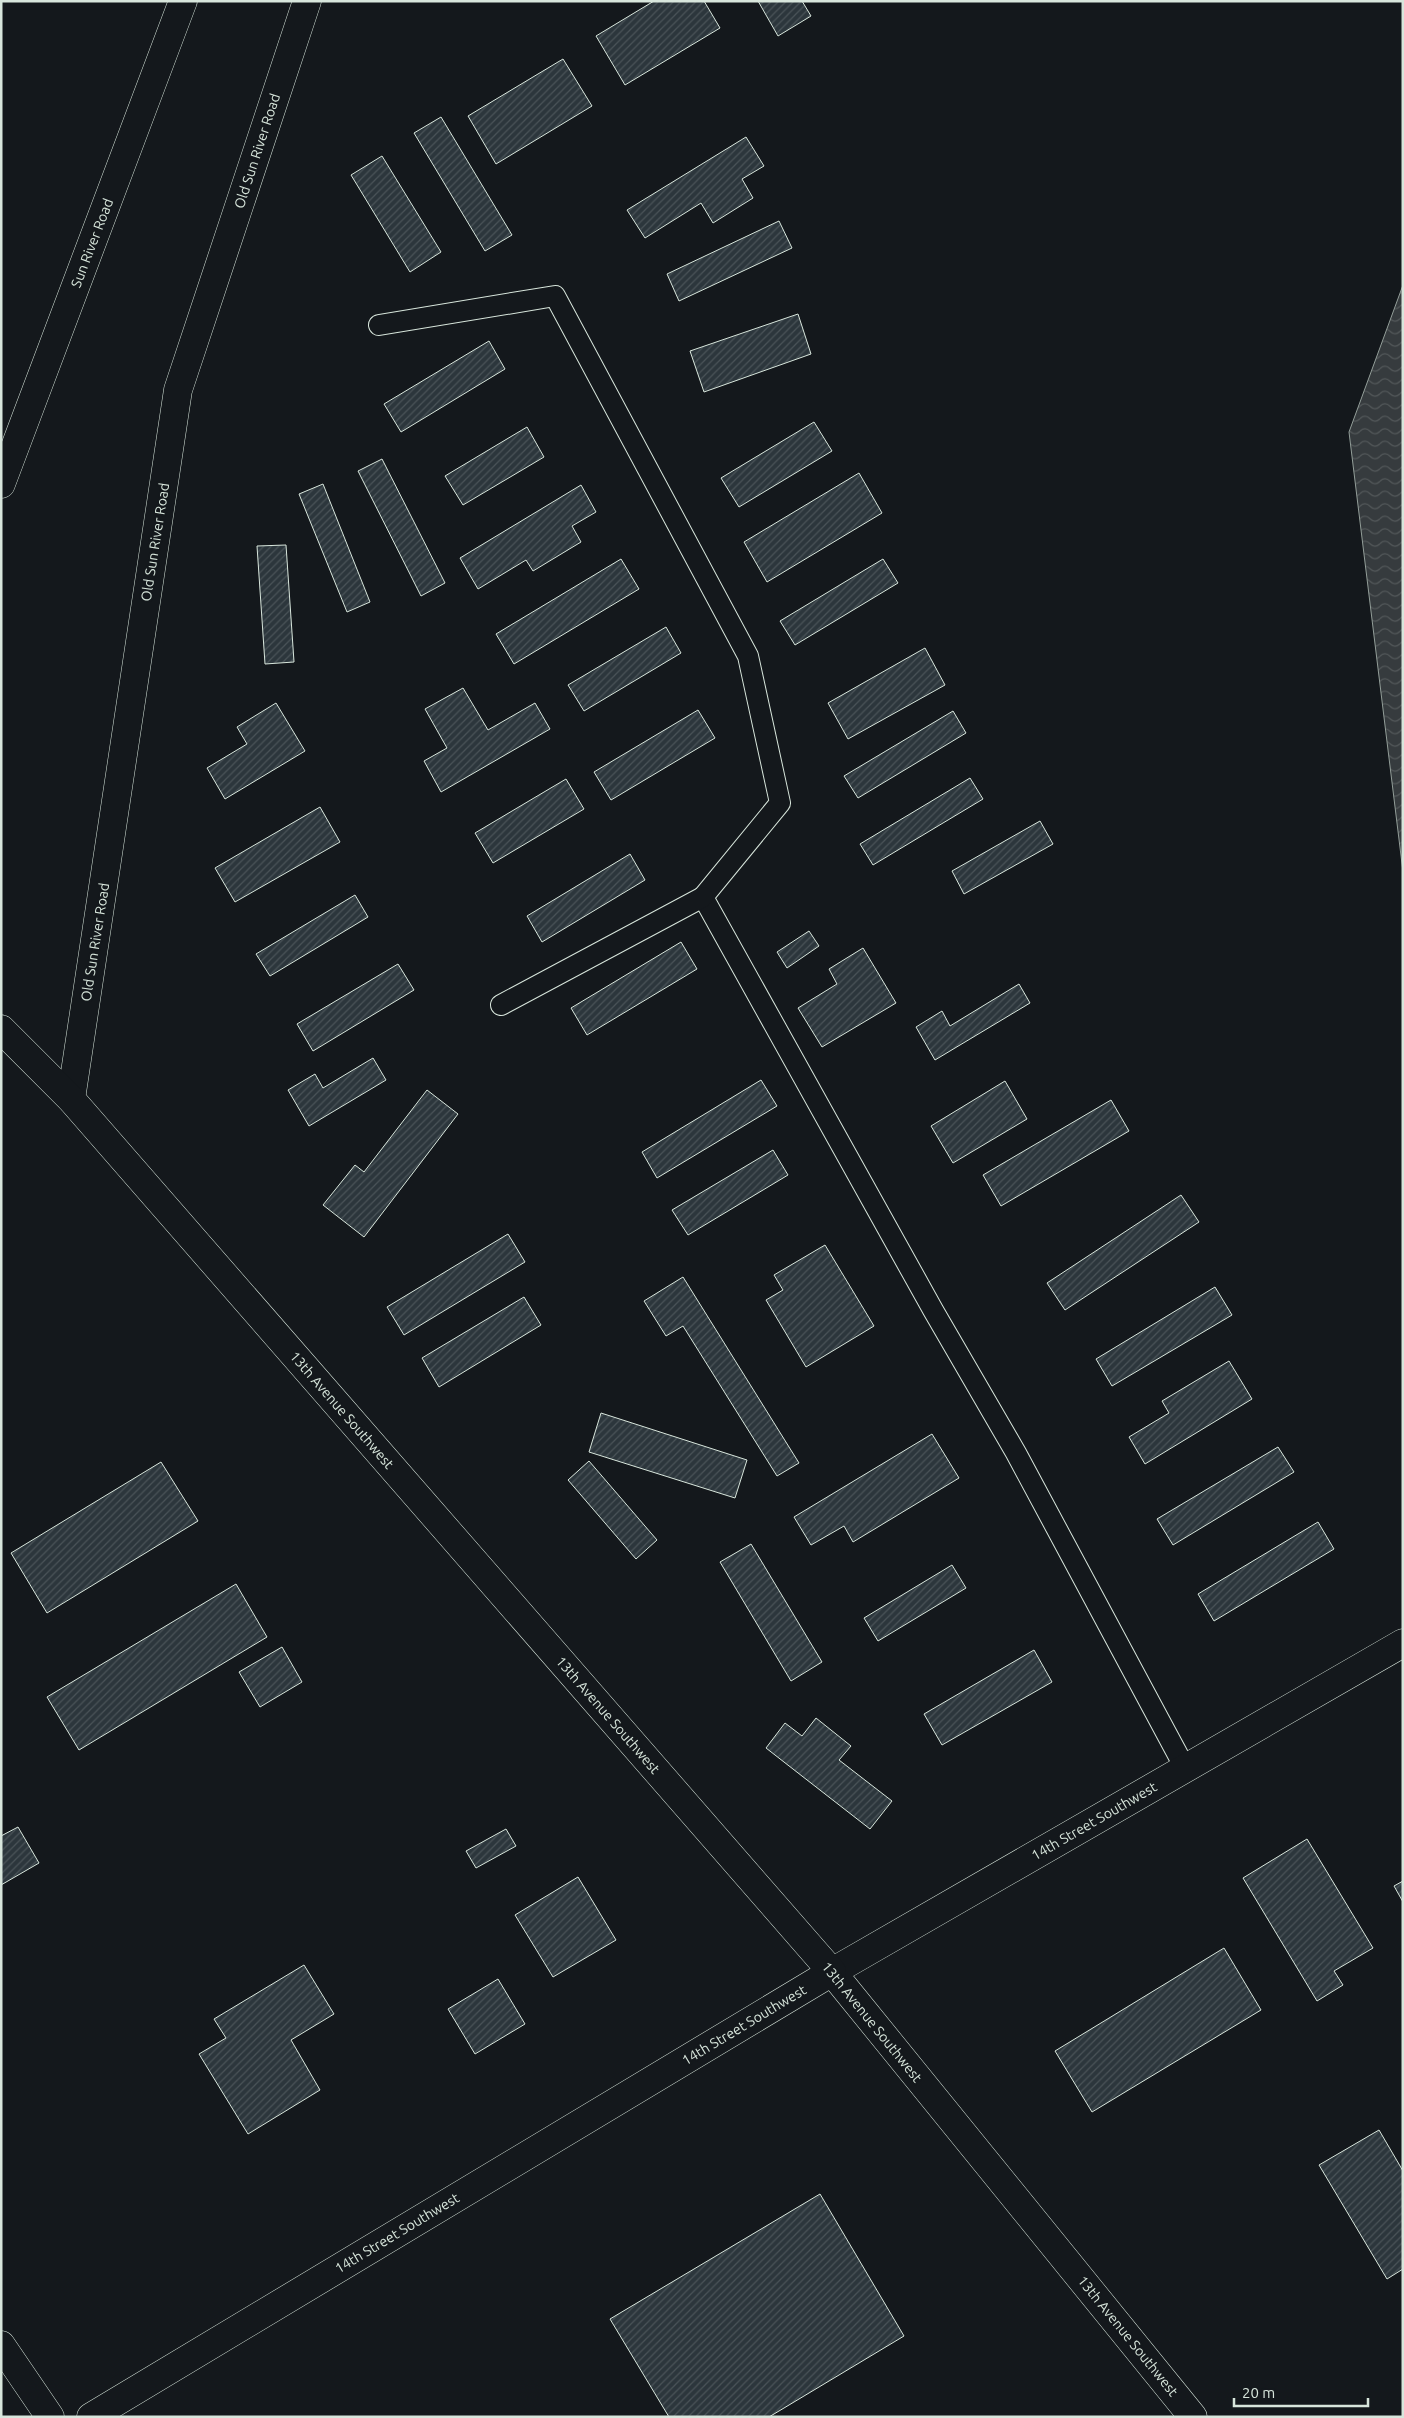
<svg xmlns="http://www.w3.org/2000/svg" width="1404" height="2418" font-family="Ubuntu,sans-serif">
  <defs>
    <pattern id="water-waves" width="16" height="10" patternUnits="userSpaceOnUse" patternTransform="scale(1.25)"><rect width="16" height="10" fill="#363b3e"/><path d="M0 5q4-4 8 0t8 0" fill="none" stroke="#525759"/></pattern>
    <pattern id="building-hatch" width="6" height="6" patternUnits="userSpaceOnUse" patternTransform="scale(1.25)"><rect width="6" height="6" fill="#2c363c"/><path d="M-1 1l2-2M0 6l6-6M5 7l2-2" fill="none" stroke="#4a5358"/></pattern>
  </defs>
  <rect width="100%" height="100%" fill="#14181c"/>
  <!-- water -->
  <path fill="url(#water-waves)" stroke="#939e99" d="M1403,285V872L1349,432Z"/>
  <!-- building -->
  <g fill="url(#building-hatch)" stroke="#d8e6dc">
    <path d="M654,1H704L720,28L625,85L596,36Z"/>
    <path d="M758,1H802L811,16L778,36Z"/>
    <path d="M563,59L592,106L496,164L468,116Z"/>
    <path d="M441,117L512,235L485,251L414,133Z"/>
    <path d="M746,137L764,166L742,179L753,198L713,223L701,203L645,238L627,210Z"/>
    <path d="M382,156L441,252L410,272L351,175Z"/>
    <path d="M779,221L792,248L679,301L667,274Z"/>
    <path d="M798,314L811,354L704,392L690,351Z"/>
    <path d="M489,341L505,369L401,432L384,404Z"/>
    <path d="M814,422L832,451L739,507L721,478Z"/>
    <path d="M527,427L544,457L463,505L445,476Z"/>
    <path d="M382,459L445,583L421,596L358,471Z"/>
    <path d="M859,473L882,513L767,582L744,542Z"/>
    <path d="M323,484L370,602L347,612L299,494Z"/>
    <path d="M581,485L596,512L572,526L581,542L533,571L526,560L478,589L460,558Z"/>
    <path d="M286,545L294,662L265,664L257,546Z"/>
    <path d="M621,559L639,589L514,664L496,634Z"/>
    <path d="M883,559L898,583L795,645L780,621Z"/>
    <path d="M666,627L681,653L584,711L568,685Z"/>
    <path d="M925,648L945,685L848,739L828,703Z"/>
    <path d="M463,688L488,730L535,703L550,729L441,792L424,761L447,748L425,709Z"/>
    <path d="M276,703L305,751L225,799L207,768L247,744L237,727Z"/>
    <path d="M698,710L715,738L611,800L594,772Z"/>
    <path d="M953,711L966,733L858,798L844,776Z"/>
    <path d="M970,778L983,799L873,865L860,844Z"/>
    <path d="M566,779L584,809L493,863L475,833Z"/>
    <path d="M320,807L340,842L235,902L215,868Z"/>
    <path d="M1040,821L1053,844L964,894L952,871Z"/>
    <path d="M630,854L645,880L542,942L527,916Z"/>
    <path d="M355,895L368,917L270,976L256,954Z"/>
    <path d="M809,931L819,946L787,968L777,952Z"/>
    <path d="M681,942L697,969L587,1035L571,1008Z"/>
    <path d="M863,948L896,1003L822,1047L798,1008L837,984L829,969Z"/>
    <path d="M398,964L414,990L313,1051L297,1024Z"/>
    <path d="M1019,984L1030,1003L935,1060L916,1027L942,1011L950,1026Z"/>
    <path d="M373,1058L386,1080L309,1126L288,1090L315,1074L323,1088Z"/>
    <path d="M761,1080L777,1106L657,1178L642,1152Z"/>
    <path d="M1005,1081L1027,1119L953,1163L931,1126Z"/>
    <path d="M427,1090L458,1114L364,1237L323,1205L355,1165L364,1172Z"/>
    <path d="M1111,1100L1129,1131L1001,1206L983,1175Z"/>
    <path d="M773,1150L788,1175L688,1235L672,1210Z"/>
    <path d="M1181,1195L1199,1222L1065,1310L1047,1283Z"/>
    <path d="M508,1234L525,1262L404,1335L387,1307Z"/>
    <path d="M825,1245L874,1326L806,1367L766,1300L783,1290L774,1275Z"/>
    <path d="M683,1277L799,1463L777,1476L683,1326L666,1336L644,1301Z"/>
    <path d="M1215,1287L1232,1315L1112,1386L1096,1359Z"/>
    <path d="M524,1297L541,1325L439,1387L422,1358Z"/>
    <path d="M1229,1361L1252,1399L1145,1464L1129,1437L1169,1413L1162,1401Z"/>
    <path d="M601,1413L747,1460L735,1498L589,1452Z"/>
    <path d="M932,1434L959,1478L853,1542L844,1526L811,1545L794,1517Z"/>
    <path d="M1278,1447L1294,1472L1173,1545L1157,1519Z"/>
    <path d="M589,1461L657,1540L636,1559L568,1480Z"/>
    <path d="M161,1462L198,1521L47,1613L11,1553Z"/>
    <path d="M1318,1522L1334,1549L1214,1621L1198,1594Z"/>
    <path d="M751,1544L822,1662L791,1681L720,1562Z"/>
    <path d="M952,1565L966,1588L878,1641L864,1618Z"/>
    <path d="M236,1584L267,1637L79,1750L47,1697Z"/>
    <path d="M282,1647L302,1682L260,1707L239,1672Z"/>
    <path d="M1034,1650L1052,1682L942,1745L924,1714Z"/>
    <path d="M816,1718L851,1746L839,1760L892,1801L870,1829L766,1748L785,1723L802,1736Z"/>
    <path d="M18,1827L39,1863L1,1885V1836Z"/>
    <path d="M506,1829L516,1846L476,1868L466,1851Z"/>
    <path d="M1307,1839L1373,1948L1334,1971L1343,1985L1317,2001L1243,1878Z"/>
    <path d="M578,1877L616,1940L553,1977L515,1915Z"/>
    <path d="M1403,1881V1902L1394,1886Z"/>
    <path d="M1224,1948L1261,2010L1092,2112L1055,2051Z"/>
    <path d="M304,1965L334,2014L291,2040L320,2090L248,2134L199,2054L226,2038L214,2019Z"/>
    <path d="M498,1979L525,2024L475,2054L448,2009Z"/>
    <path d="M1379,2130L1403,2171V2269L1387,2279L1319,2165Z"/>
    <path d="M820,2194L904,2336L769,2417H669L610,2319Z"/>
  </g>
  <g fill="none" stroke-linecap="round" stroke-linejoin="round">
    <!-- service casing -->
    <g stroke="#d8e6dc" stroke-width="22">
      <g id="service">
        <path d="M379,325L555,296L748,656L780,803L703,897L933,1310L1016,1453L1185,1768"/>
        <path d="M501,1005L703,897"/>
      </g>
    </g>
    <!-- minor casing -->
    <g stroke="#d8e6dc" stroke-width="29">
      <g id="minor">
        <path d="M71,1099L178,390L307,1"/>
        <path d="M1,2345L50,2417"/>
        <path d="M1193,2417L832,1972L1403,1643"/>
      </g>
    </g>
    <!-- tertiary casing -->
    <g stroke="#d8e6dc" stroke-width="29">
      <g id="tertiary">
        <path d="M1,484L183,1"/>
        <path d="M1,1029L71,1099L832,1972L91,2417"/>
      </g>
    </g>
    <!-- service -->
    <use href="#service" stroke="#14181c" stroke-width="20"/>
    <!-- minor -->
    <use href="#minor" stroke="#14181c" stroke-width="28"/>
    <!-- tertiary -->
    <use href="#tertiary" stroke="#14181c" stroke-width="28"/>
  </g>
  <g text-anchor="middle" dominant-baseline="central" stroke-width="4" stroke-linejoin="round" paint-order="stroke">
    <!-- street labels -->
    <g font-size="14" fill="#d8e6dc" stroke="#14181c">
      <text transform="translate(257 151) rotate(-72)">Old Sun River Road</text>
      <text transform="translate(92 243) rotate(-69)">Sun River Road</text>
      <text transform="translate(155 542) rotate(-81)">Old Sun River Road</text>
      <text transform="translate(95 942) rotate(-81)">Old Sun River Road</text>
      <text transform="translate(342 1410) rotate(49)">13th Avenue Southwest</text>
      <text transform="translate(608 1715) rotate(49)">13th Avenue Southwest</text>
      <text transform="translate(1094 1821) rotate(-30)">14th Street Southwest</text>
      <text transform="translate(872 2022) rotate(51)">13th Avenue Southwest</text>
      <text transform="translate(744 2025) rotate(-31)">14th Street Southwest</text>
      <text transform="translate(397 2233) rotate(-31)">14th Street Southwest</text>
      <text transform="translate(1128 2336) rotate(51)">13th Avenue Southwest</text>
    </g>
  </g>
  <!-- border -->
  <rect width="1404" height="2418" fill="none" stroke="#d8e6dc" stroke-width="5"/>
  <!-- scale -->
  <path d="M1234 2398v8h134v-8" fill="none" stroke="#d8e6dc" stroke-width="2.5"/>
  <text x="1242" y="2398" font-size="15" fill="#d8e6dc" stroke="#14181c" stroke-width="4" paint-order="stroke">20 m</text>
</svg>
